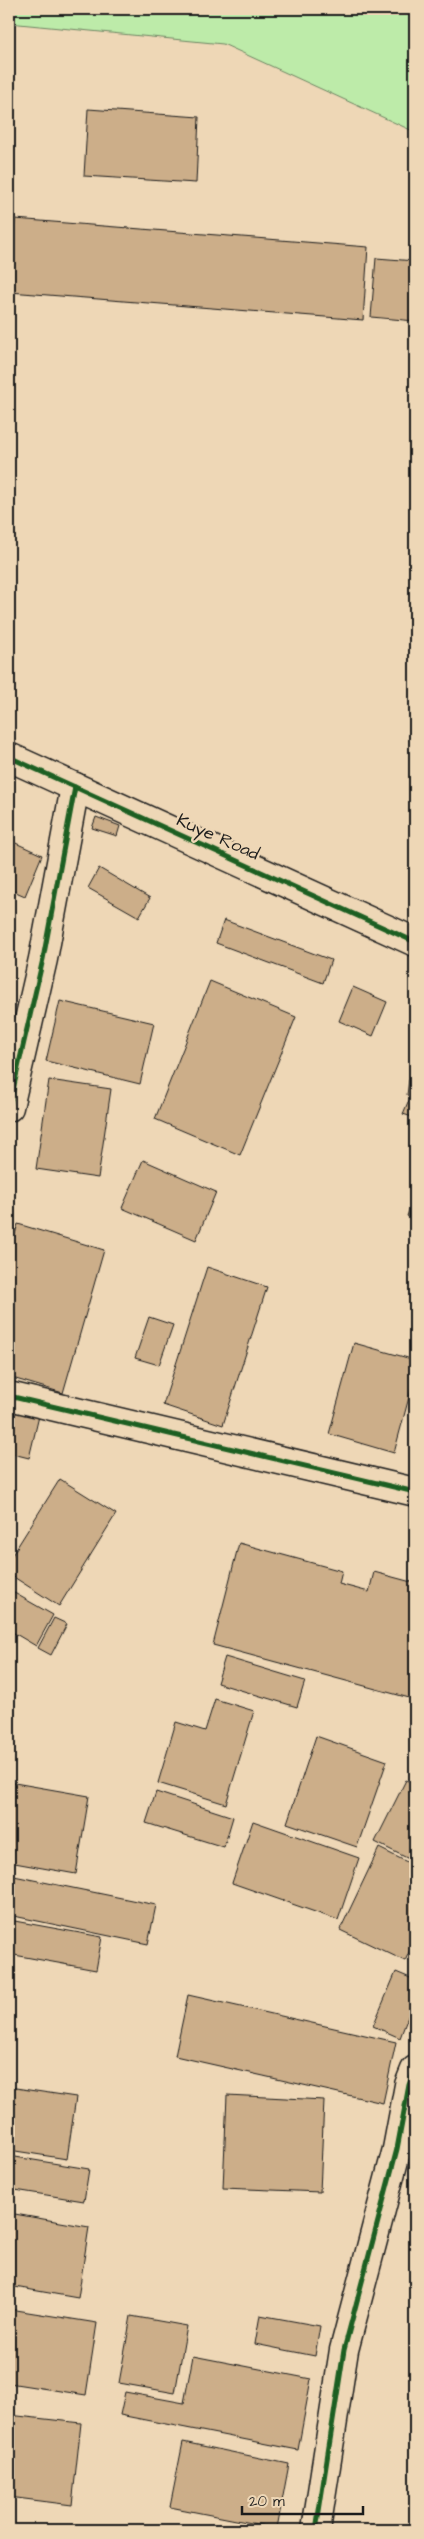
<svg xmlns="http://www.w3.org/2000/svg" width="424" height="2539" font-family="'Architects Daughter',sans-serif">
  <rect width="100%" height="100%" fill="#eed7b6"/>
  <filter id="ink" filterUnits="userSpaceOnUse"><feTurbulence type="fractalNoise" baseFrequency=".02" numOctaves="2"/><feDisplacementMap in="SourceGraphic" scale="10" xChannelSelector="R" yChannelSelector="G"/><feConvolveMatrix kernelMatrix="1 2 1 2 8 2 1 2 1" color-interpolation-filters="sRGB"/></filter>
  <g filter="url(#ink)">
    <!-- green -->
    <path fill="#bdeba9" stroke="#6c8462" d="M9,9H415V132L223,44L9,23Z"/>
    <!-- building -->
    <g fill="#ccae89" stroke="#1c1c1c">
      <path d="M88,109L199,117L196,183L84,176Z"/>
      <path d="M15,219L368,247L363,320L10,292Z"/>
      <path d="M376,258L415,261V321L371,317Z"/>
      <path d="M96,817L120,826L117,836L92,828Z"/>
      <path d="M9,840L42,855L25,896L9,889Z"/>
      <path d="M99,868L150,898L139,917L88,888Z"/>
      <path d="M224,920L331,960L323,983L216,943Z"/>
      <path d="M210,981L296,1017L240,1155L155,1119Z"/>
      <path d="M353,987L387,1002L373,1036L339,1021Z"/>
      <path d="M60,1001L154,1023L140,1084L46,1061Z"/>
      <path d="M49,1080L111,1089L98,1178L36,1169Z"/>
      <path d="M409,1080L415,1081V1097L407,1095Z"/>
      <path d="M408,1102L415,1105L412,1117L403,1114Z"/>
      <path d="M143,1160L216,1192L196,1240L122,1208Z"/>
      <path d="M415,1195V1220L407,1216Z"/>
      <path d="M18,1224L104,1250L63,1393L9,1377V1254Z"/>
      <path d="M207,1267L267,1287L223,1425L163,1405Z"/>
      <path d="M149,1317L173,1325L159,1365L135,1358Z"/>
      <path d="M354,1343L415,1360V1375L394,1453L329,1434Z"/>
      <path d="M9,1409L39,1416L29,1458L9,1453Z"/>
      <path d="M60,1479L116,1514L59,1606L9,1574V1560Z"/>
      <path d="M239,1543L342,1571L339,1584L369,1592L374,1572L415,1583V1691L413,1699L213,1645Z"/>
      <path d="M9,1590L53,1615L36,1646L9,1630Z"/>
      <path d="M54,1618L67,1624L51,1655L38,1648Z"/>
      <path d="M225,1657L305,1681L297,1707L217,1683Z"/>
      <path d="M215,1699L254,1711L226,1804L158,1783L176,1722L205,1731Z"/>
      <path d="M316,1736L387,1761L357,1847L287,1823Z"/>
      <path d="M406,1780L415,1784V1862L375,1842Z"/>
      <path d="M9,1782L89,1796L76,1874L9,1862Z"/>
      <path d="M156,1792L233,1817L224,1847L146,1823Z"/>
      <path d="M253,1821L359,1858L338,1920L232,1883Z"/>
      <path d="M379,1848L415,1866V1939L405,1961L340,1930Z"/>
      <path d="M9,1875L156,1905L148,1944L9,1915Z"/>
      <path d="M9,1920L102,1937L96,1970L9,1954Z"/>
      <path d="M396,1972L415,1980V1998L400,2038L373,2026Z"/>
      <path d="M188,1995L396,2042L383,2103L175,2056Z"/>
      <path d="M9,2087L76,2097L67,2159L9,2150Z"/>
      <path d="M227,2095L324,2100L320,2192L223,2188Z"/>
      <path d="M9,2156L89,2169L84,2201L9,2189Z"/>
      <path d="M9,2213L89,2227L78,2298L9,2286Z"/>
      <path d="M9,2309L97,2323L86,2395L9,2383Z"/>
      <path d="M415,2310V2327L412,2326Z"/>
      <path d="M260,2315L320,2326L315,2356L255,2344Z"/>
      <path d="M131,2316L187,2326L175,2393L119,2383Z"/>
      <path d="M193,2356L311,2379L298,2450L120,2415L125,2392L184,2403Z"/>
      <path d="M9,2415L81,2423L72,2505L9,2497Z"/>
      <path d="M183,2442L289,2464L277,2528L170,2507Z"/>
    </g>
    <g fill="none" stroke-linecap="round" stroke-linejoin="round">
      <!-- minor casing -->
      <g stroke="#1c1c1c" stroke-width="31">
        <g id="minor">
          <path d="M9,757L415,942"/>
          <path d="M9,1107L43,959L75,787"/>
          <path d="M9,1396L415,1492"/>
          <path d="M316,2530L344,2350L397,2149L409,2085L415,2070"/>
        </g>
      </g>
      <!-- minor -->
      <use href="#minor" stroke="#eed7b6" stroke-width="28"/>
      <!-- cycleway casing -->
      <g stroke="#eed7b6" stroke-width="8">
        <g id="cycleway">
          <path d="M9,757L415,942"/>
          <path d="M9,1107L43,959L75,787"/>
          <path d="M9,1396L415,1492"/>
          <path d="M316,2530L344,2350L397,2149L409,2085L415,2070"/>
        </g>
      </g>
      <!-- cycleway -->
      <use href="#cycleway" stroke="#1b5e20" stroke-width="5"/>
    </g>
  </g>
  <g text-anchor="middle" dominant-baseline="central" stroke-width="5" stroke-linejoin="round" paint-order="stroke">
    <!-- street labels -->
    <g font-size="18" fill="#1c1c1c" stroke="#eed7b6">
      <text transform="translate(218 837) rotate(24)">Kuye Road</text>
    </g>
  </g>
  <!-- margin -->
  <rect width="424" height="2539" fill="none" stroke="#eed7b6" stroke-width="30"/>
  <rect x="15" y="15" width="394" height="2509" fill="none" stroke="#1c1c1c" stroke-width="2" filter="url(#ink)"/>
  <!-- scale -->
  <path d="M242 2506v8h121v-8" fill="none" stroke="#1c1c1c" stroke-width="2.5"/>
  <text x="249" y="2506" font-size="15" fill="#1c1c1c" stroke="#eed7b6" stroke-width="4" paint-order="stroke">20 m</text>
</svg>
